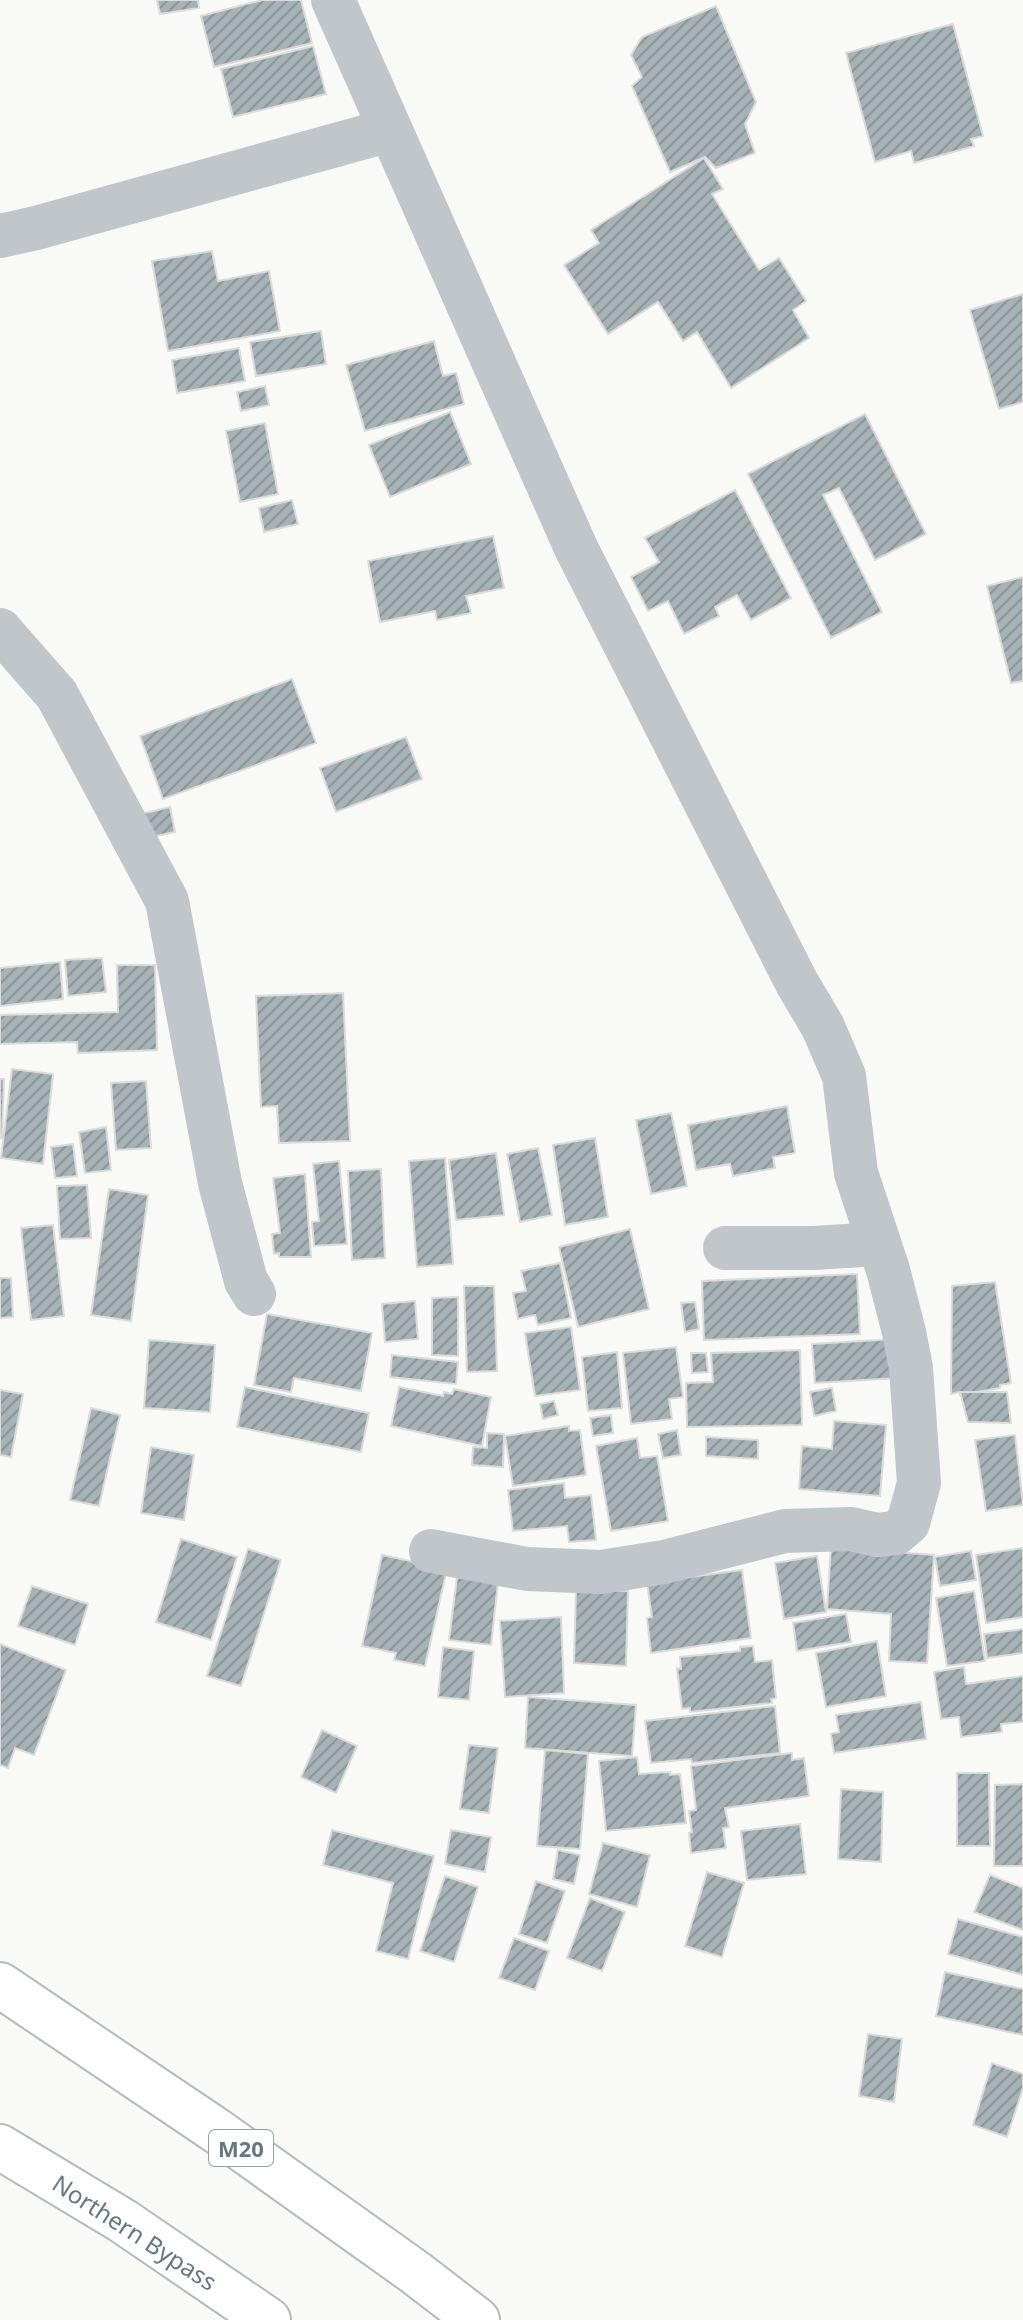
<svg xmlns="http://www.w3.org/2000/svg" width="1023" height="2320" font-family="'Noto Sans',sans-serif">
  <defs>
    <pattern id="building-hatch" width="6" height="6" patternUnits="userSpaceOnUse" patternTransform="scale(2)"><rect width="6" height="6" fill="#a7b2b6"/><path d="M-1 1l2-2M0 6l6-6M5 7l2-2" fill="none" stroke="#8c9699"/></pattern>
  </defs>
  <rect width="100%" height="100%" fill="#f9f9f7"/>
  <!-- building -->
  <g fill="url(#building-hatch)" stroke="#dbdbd9" stroke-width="2">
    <path d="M157,0H198L199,8L160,14Z"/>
    <path d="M262,0H301L312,43L214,67L201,16Z"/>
    <path d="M716,6L756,102L745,124L755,153L716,168L705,157L670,172L632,86L642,77L631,55L642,37Z"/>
    <path d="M953,24L983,136L971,139L974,146L914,163L911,151L875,162L846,53Z"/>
    <path d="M313,46L326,94L233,117L221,69Z"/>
    <path d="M704,158L723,189L712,194L759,270L779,258L806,301L793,310L809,338L731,388L697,332L683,341L658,302L608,334L564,265L599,243L591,230Z"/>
    <path d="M212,251L218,281L269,271L280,331L168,351L152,261Z"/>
    <path d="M1023,294V402L999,409L970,310Z"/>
    <path d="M321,331L326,364L256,376L250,342Z"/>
    <path d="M434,341L443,376L456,373L464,404L365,431L346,365Z"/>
    <path d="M239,348L245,381L177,393L172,360Z"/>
    <path d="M265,386L269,405L241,411L237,392Z"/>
    <path d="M450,412L471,464L390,497L369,445Z"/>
    <path d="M865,414L926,534L875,560L839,488L823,495L882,612L831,638L748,474Z"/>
    <path d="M265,423L278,494L240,502L226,431Z"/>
    <path d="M735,490L791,598L751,620L737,595L715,607L719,616L684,634L668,601L648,611L631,577L659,562L645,538Z"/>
    <path d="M292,500L298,524L264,532L259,508Z"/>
    <path d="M493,536L504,588L466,596L471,613L437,620L435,611L380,622L368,561Z"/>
    <path d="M1023,577V681L1011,683L987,586Z"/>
    <path d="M292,679L316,743L163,799L140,736Z"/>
    <path d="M406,737L422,779L336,812L320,768Z"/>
    <path d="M170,807L175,832L146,838L141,814Z"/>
    <path d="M102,958L106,992L68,996L65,960Z"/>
    <path d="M60,962L63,999L0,1006V968Z"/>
    <path d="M117,965H155L157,1050L78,1053L77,1042L0,1044V1015L118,1012Z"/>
    <path d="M343,993L350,1141L279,1143L277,1106L261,1107L256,996Z"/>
    <path d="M12,1069L53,1074L43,1164L1,1158Z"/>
    <path d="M0,1079H4L2,1138H0Z"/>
    <path d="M146,1081L151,1148L116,1150L111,1083Z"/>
    <path d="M787,1106L795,1153L773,1157L775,1168L733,1176L730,1164L696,1170L688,1125Z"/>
    <path d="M671,1113L687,1186L651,1194L636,1120Z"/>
    <path d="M106,1127L111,1170L85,1173L79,1132Z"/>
    <path d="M595,1138L608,1217L565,1225L553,1145Z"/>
    <path d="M73,1144L77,1176L55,1178L51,1147Z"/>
    <path d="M538,1148L552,1215L520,1222L507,1154Z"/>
    <path d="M496,1153L504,1215L456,1220L449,1160Z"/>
    <path d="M445,1158L453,1264L417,1267L409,1161Z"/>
    <path d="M339,1161L347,1244L314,1246L312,1222L319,1221L313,1164Z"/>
    <path d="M381,1169L385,1258L352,1260L348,1171Z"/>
    <path d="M305,1174L311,1257H279V1253L274,1254L272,1234L280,1233L273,1178Z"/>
    <path d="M87,1185L91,1238L60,1239L57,1186Z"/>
    <path d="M109,1189L148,1195L131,1321L91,1315Z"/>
    <path d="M53,1225L64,1316L31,1320L21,1228Z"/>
    <path d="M630,1229L649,1309L578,1327L559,1247Z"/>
    <path d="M560,1263L571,1318L538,1325L535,1315L518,1319L513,1293L526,1291L521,1271Z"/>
    <path d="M857,1274L860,1334L704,1340L702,1281Z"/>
    <path d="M0,1278H11L13,1317L0,1318Z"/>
    <path d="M995,1282L1011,1383L1000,1385V1388L960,1395V1392L951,1394L952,1286Z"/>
    <path d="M464,1286H494L497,1371L467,1372Z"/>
    <path d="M458,1297V1356L432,1355V1298Z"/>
    <path d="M415,1301L418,1339L385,1342L382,1304Z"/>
    <path d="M695,1302L699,1329L685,1332L681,1303Z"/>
    <path d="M267,1314L372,1333L361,1391L294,1378L291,1392L254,1385Z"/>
    <path d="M571,1327L580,1390L535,1396L525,1333Z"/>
    <path d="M895,1339L898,1378L815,1383L812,1344Z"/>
    <path d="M149,1340L215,1345L210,1412L144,1408Z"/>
    <path d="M676,1347L683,1397L669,1399L672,1419L631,1424L623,1353Z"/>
    <path d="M800,1350L802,1425L687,1427L686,1383L713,1382L711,1353Z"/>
    <path d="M617,1352L622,1408L588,1411L582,1357Z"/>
    <path d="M691,1353H706L708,1372L692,1373Z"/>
    <path d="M392,1355L458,1362L456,1384L390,1377Z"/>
    <path d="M245,1387L369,1413L361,1452L237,1427Z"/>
    <path d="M399,1387L443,1396L444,1392L452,1394L454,1389L491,1397L482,1446L391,1426Z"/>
    <path d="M832,1388L836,1411L814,1416L810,1392Z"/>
    <path d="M0,1390L23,1394L11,1457L0,1455Z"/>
    <path d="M960,1392H1007L1011,1423L968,1422Z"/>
    <path d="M554,1401L558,1415L543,1419L540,1404Z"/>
    <path d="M91,1408L120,1415L99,1506L70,1500Z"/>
    <path d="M611,1415L613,1433L593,1436L590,1418Z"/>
    <path d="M834,1421L886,1425L880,1496L799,1489L802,1446L832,1449Z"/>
    <path d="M569,1426V1431L580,1430L586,1475L513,1486L505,1436Z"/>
    <path d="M677,1430L681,1455L663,1458L658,1434Z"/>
    <path d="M487,1433L504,1434L503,1467L472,1465L473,1447L487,1448Z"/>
    <path d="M1015,1435L1023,1505L986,1511L975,1440Z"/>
    <path d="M706,1437L758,1440V1459L706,1456Z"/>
    <path d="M637,1438L640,1458L657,1456L668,1521L611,1531L596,1446Z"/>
    <path d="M151,1447L194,1455L184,1520L141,1513Z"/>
    <path d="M564,1483L565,1498L591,1495L596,1540L569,1542L567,1526L513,1531L508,1490Z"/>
    <path d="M181,1539L237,1557L211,1640L156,1622Z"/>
    <path d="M831,1547L934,1555L927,1663L889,1661L891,1614L827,1609Z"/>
    <path d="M1023,1548V1617L986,1623L976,1555Z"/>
    <path d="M248,1549L281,1560L241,1686L207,1676Z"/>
    <path d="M971,1551L976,1580L940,1586L935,1557Z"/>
    <path d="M382,1555L447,1569L425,1666L394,1660L396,1653L362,1646Z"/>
    <path d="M817,1556L826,1612L784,1619L775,1563Z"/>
    <path d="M742,1570L751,1638L651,1653L647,1618L652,1617L647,1583Z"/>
    <path d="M457,1577L498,1582L491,1645L449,1640Z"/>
    <path d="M32,1586L88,1604L75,1645L18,1626Z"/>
    <path d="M576,1589L628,1591L626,1666L574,1663Z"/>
    <path d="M974,1591L985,1661L947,1666L936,1598Z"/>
    <path d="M846,1614L851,1642L797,1651L793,1623Z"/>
    <path d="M561,1617L564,1693L505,1697L500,1621Z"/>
    <path d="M1023,1629V1653L987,1658L984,1634Z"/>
    <path d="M877,1641L886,1696L826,1707L816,1653Z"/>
    <path d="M0,1644L66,1670L34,1755L15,1748L8,1768L0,1765Z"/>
    <path d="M753,1646L755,1662L772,1660L776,1698L771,1699L772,1703L690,1712V1708L682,1709L677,1668L681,1669L680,1657L740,1651V1647Z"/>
    <path d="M443,1647L474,1651L469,1700L438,1697Z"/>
    <path d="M964,1667L966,1684L1023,1676V1722L1001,1724L1002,1732L961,1737L959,1717L941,1719L934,1672Z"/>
    <path d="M528,1697L636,1705L632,1756L525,1748Z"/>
    <path d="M921,1702L926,1739L834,1753L831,1734L839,1732L836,1715Z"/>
    <path d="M775,1706L780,1753L692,1763L691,1759L651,1763L645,1721Z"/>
    <path d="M322,1730L357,1746L336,1793L301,1777Z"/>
    <path d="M469,1745L498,1748L489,1813L460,1809Z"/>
    <path d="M545,1750L588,1754L580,1849L537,1846Z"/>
    <path d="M792,1753V1760L804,1758L809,1796L725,1808L729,1827L723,1828L726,1848L691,1853L689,1833L692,1832L689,1811L696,1810L691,1766Z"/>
    <path d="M637,1757L639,1774L670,1772V1775L680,1774L686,1823L606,1831L599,1761Z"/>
    <path d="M957,1773H989L990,1846H957Z"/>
    <path d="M1023,1784V1866H994L995,1785Z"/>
    <path d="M841,1789L883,1792L881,1862L838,1859Z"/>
    <path d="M800,1824L806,1874L747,1880L741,1831Z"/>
    <path d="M332,1830L434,1856L408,1959L376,1951L393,1883L323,1865Z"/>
    <path d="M451,1830L491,1837L485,1872L445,1864Z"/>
    <path d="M603,1843L650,1855L637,1907L589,1894Z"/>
    <path d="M558,1850L580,1855L574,1884L553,1879Z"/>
    <path d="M707,1872L744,1883L722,1957L685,1946Z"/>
    <path d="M990,1875L1023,1888V1930L974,1912Z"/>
    <path d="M445,1876L478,1887L454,1962L420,1951Z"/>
    <path d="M536,1881L565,1891L547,1943L519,1934Z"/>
    <path d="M590,1898L625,1912L602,1971L567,1958Z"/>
    <path d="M958,1919L1023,1937V1975L948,1954Z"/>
    <path d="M514,1938L549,1951L535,1990L499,1978Z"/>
    <path d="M945,1972L1023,1989V2035L936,2016Z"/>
    <path d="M868,2034L902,2039L894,2102L859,2096Z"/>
    <path d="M992,2063L1023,2074V2088L1007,2137L973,2125Z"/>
  </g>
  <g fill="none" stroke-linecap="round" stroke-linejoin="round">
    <!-- highway casing -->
    <g stroke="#b3b9bc" stroke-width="48">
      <g id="highway">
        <path d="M0,1985L217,2131L416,2273L477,2320"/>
        <path d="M0,2147L123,2221L268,2320"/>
      </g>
    </g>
    <!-- street -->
    <g stroke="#c0c6c9" stroke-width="44">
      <path d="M333,0L576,548L797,983L823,1027L844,1076L856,1173L888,1270L904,1332L911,1368L919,1483L908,1523L896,1533L877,1535L851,1529L785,1531L664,1562L601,1572L527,1569L431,1551"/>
      <path d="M0,236L36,228L390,130"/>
      <path d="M0,630L57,695L167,901L220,1183L246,1281L254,1294"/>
      <path d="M725,1248H814L878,1244"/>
    </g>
    <!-- highway -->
    <use href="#highway" stroke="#fff" stroke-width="44"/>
  </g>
  <g text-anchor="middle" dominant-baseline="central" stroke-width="8" stroke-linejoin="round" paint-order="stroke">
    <!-- shield labels -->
    <rect fill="#fff" stroke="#92a0a8" stroke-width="2" x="209" y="2130" width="64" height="36" rx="6"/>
    <g font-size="22" font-weight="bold" fill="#647882">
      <text x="241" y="2148">M20</text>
    </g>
    <!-- street labels -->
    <g font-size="24" fill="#647882" stroke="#fff">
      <text transform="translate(135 2232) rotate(33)">Northern Bypass</text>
    </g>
  </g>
</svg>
